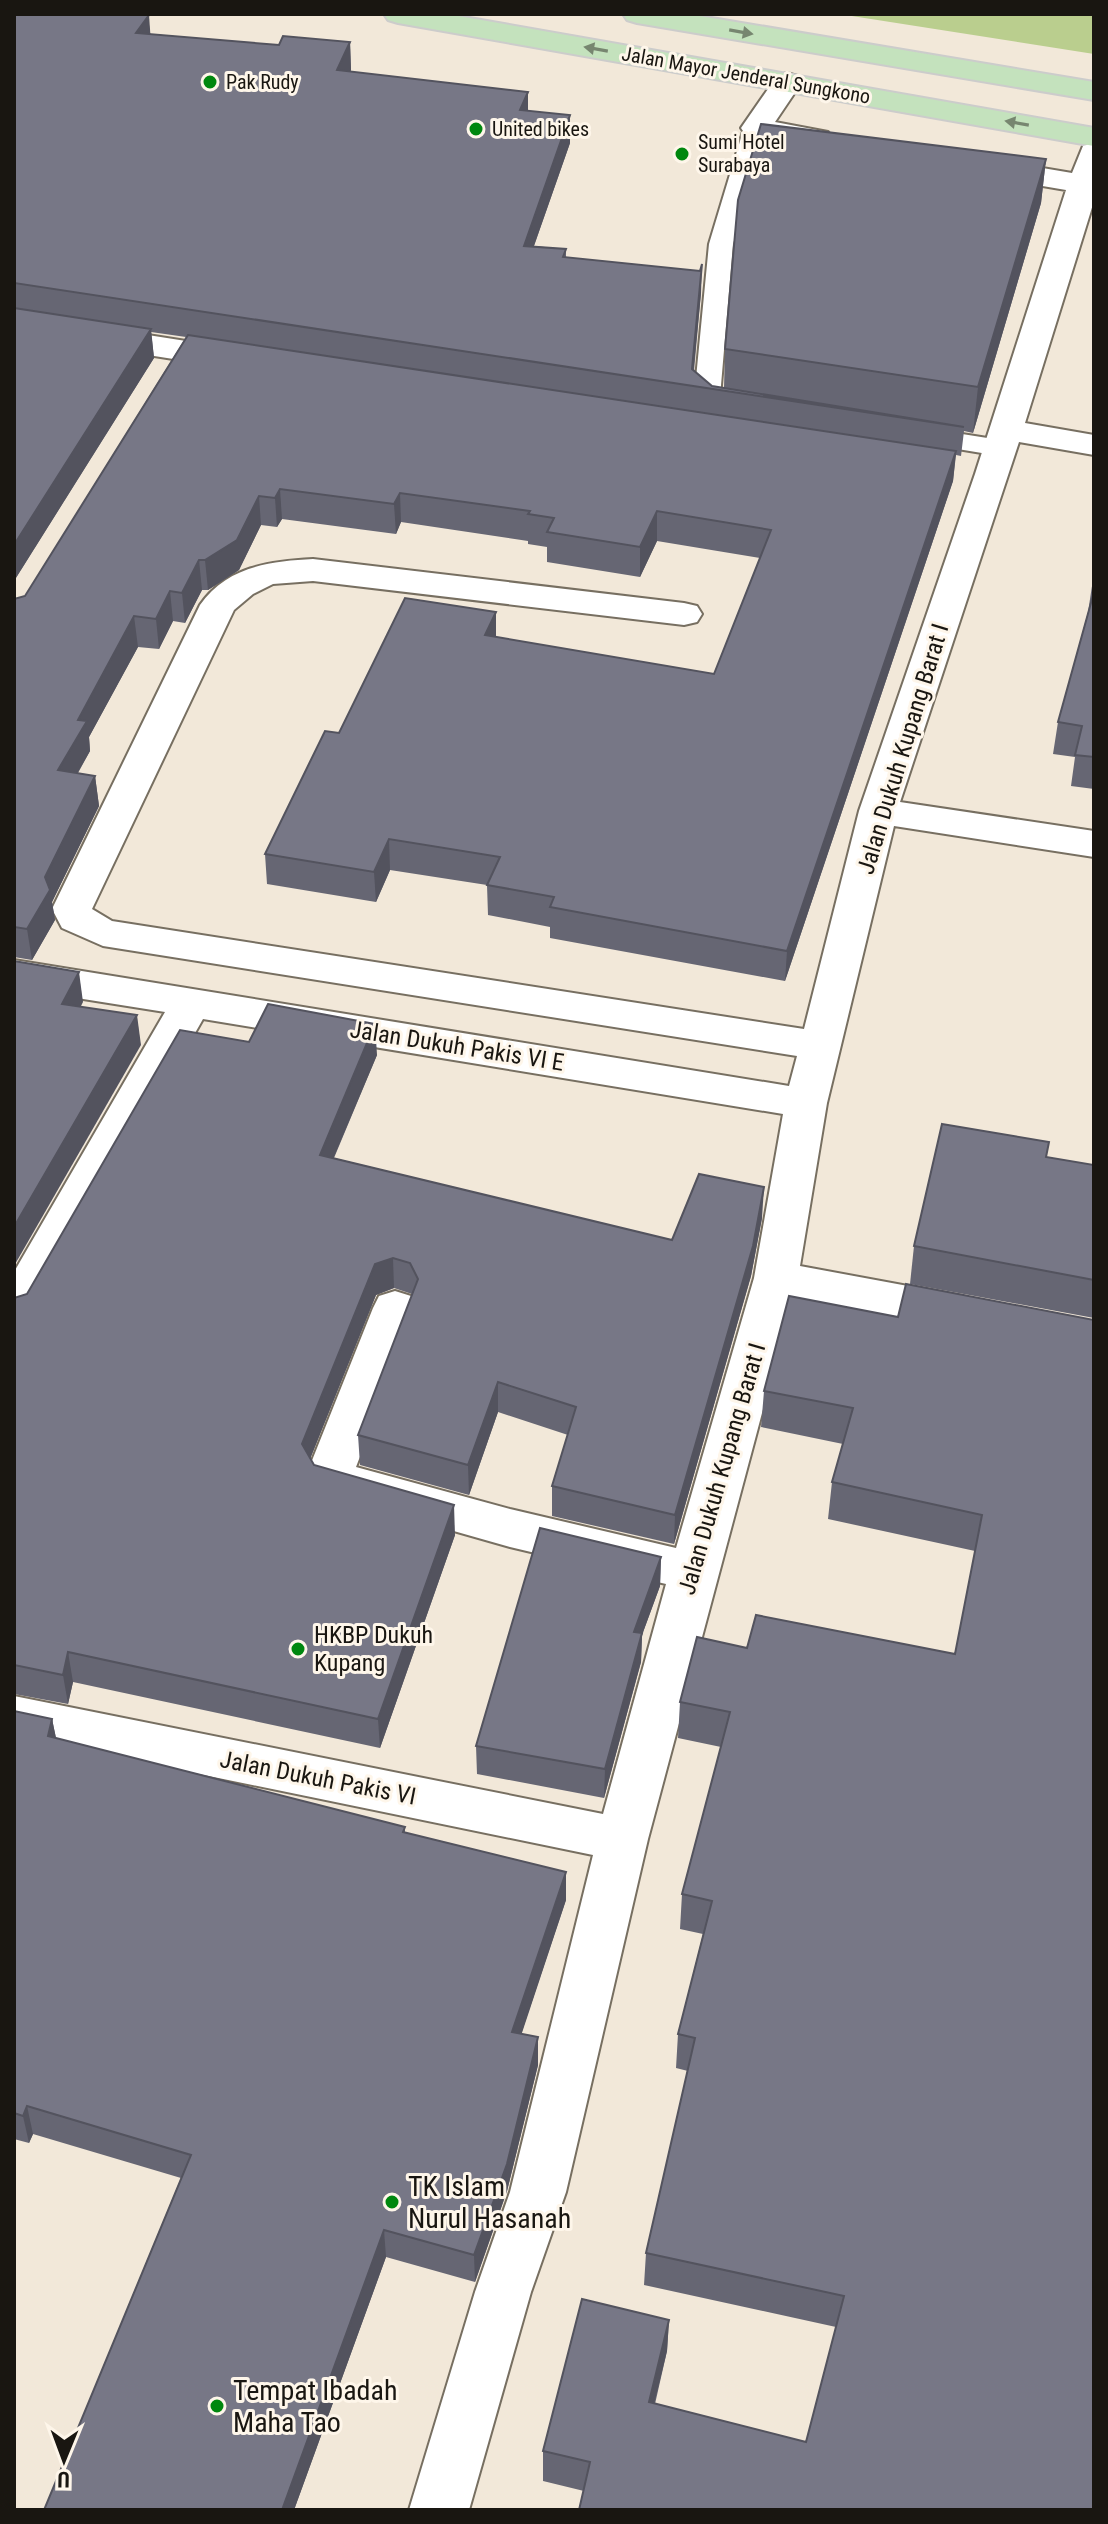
<svg xmlns="http://www.w3.org/2000/svg" width="1108" height="2524" font-family="'Roboto Condensed',sans-serif">
  <rect width="100%" height="100%" fill="#f2e8d9"/>
  <!-- green -->
  <path fill="#bace8e" d="M839,14H1094V54Z"/>
  <g fill="none" stroke-linecap="round" stroke-linejoin="round">
    <!-- service casing -->
    <g stroke="#776f61" stroke-width="4">
      <g id="service">
        <path d="M756,121L768,128L733,244L720,397L744,405L748,410L744,415C727,420 705,414 694,399L709,244L744,128Z"/>
        <path d="M918,427L1000,440L1013,448L1000,456L909,441L905,435Z"/>
      </g>
    </g>
    <!-- minor casing -->
    <g stroke="#776f61" stroke-width="4">
      <g id="minor">
        <path d="M787,73L797,76L802,82L775,122L828,132L832,138L828,144C804,150 769,140 745,134L741,128L777,76Z"/>
        <path d="M1094,143V201L1025,423L1094,435V455L1019,442L900,802L1094,831V857L894,826L827,1103L800,1266L962,1296L978,1301L984,1313L978,1325L962,1330L793,1297L648,1839L566,2192L531,2292L469,2510H409L475,2292L510,2192L593,1855L14,1736V1696L603,1814L666,1584L510,1547L334,1497L317,1492L307,1473L373,1308L379,1296L395,1291L411,1296L417,1308L356,1467L510,1509L676,1548L754,1278L783,1114L203,1019L30,1323L14,1328V1272L165,1012L14,988V960L789,1086L797,1056L103,946L62,928L52,909L200,605C226,567 270,561 313,559L684,603L697,606L702,614L697,622L684,625L313,581L273,584L253,594L234,610L92,909L112,921L804,1029L859,811L975,474L1066,190L984,176L973,173L969,167L973,161L984,158L1072,173L1083,146Z"/>
        <path d="M14,314L237,349L249,352L253,359L249,366L237,369L14,334Z"/>
      </g>
    </g>
    <!-- primary casing -->
    <g stroke="#cccccb" stroke-width="4">
      <g id="primary">
        <path d="M384,14H447L1094,128V146L398,23L388,20Z"/>
        <path d="M623,14H688L1094,82V100L637,23L627,20Z"/>
      </g>
    </g>
    <!-- service -->
    <use href="#service" fill="#fff" fill-rule="evenodd"/>
    <!-- minor -->
    <use href="#minor" fill="#fff" fill-rule="evenodd"/>
    <!-- primary -->
    <use href="#primary" fill="#c4e2bd" fill-rule="evenodd"/>
  </g>
  <!-- wall -->
  <g fill="#666673">
    <path d="M14,14L151,34L279,45L350,42L351,70L350,72L528,92V111L570,115V143L534,246L566,249V258L701,293L694,371L712,386L724,388L725,349L1046,159L1041,203L973,433L964,431L961,456L956,455L953,481L785,981L550,938V927L488,915L487,885L390,870L376,902L267,884L265,854L339,733L496,637L714,674L760,558L657,541L640,577L547,562V547L528,544V541L401,522L396,534L282,519L277,527L261,525L239,570L208,590H202L185,623L173,621L159,649L138,647L89,737L90,751L78,773L95,776L99,806L52,902L55,920L32,960L14,957V599L25,596L186,337L151,332L154,358L14,581Z"/>
    <path d="M1094,573V789L1071,786L1075,757L1053,754L1058,722L1088,612Z"/>
    <path d="M249,1042L377,1055L334,1158L672,1240L762,1218L751,1276L674,1544L552,1516V1486L568,1435L498,1412L469,1495L360,1465L358,1435L412,1294L394,1288L376,1295L310,1459L314,1465L455,1535L380,1748L73,1682L68,1704L14,1694V1298L27,1294Z"/>
    <path d="M1047,1157L1094,1165V1318L910,1284L914,1246Z"/>
    <path d="M898,1317L1094,1320V2510L584,2491L543,2481V2451L669,2320L667,2351L655,2404L806,2442L836,2327L644,2285L646,2253L688,2071L676,2068L678,2034L703,1934L680,1929L682,1894L721,1747L678,1738L680,1702L747,1648L955,1654L975,1551L828,1519L832,1482L843,1444L761,1427L764,1391Z"/>
    <path d="M661,1557L660,1586L642,1635L641,1662L604,1798L477,1774L476,1746Z"/>
    <path d="M14,1711L52,1719L56,1738L405,1827V1833L566,1900L521,2034L538,2037V2065L507,2191L475,2282L386,2257L294,2510H44L181,2178L33,2134L29,2143L14,2139Z"/>
  </g>
  <!-- shaded-wall -->
  <g fill="#53535e">
    <path d="M149,15L151,43L136,33Z"/>
    <path d="M350,42L351,70L338,99L337,70Z"/>
    <path d="M528,92V121L520,110Z"/>
    <path d="M570,115V143L524,274V246Z"/>
    <path d="M1046,159L1041,203L973,433L978,387Z"/>
    <path d="M702,264L701,293L692,385V369Z"/>
    <path d="M151,329L154,358L14,581V545Z"/>
    <path d="M956,451L953,481L785,981L787,951Z"/>
    <path d="M280,489L282,519L277,527L275,498Z"/>
    <path d="M400,493L401,522L396,534L394,504Z"/>
    <path d="M259,496L261,525L239,570L208,590L205,560Z"/>
    <path d="M657,511V541L640,577V547Z"/>
    <path d="M199,560L202,590L185,623L182,593Z"/>
    <path d="M170,591L173,621L159,649L156,619Z"/>
    <path d="M496,612V642L485,635Z"/>
    <path d="M134,616L138,647L89,737L90,751L62,800L58,770L78,720Z"/>
    <path d="M95,776L99,806L52,902L55,920L32,960L27,929L45,877Z"/>
    <path d="M389,839L390,870L376,902L374,872Z"/>
    <path d="M79,972L83,1002L67,1034L62,1004Z"/>
    <path d="M137,1015L141,1045L14,1266V1227Z"/>
    <path d="M375,1024L377,1055L322,1185L320,1155Z"/>
    <path d="M764,1187L762,1218L751,1276L674,1544L675,1515Z"/>
    <path d="M393,1258L394,1288L376,1295L304,1474L302,1444L375,1264Z"/>
    <path d="M498,1382V1412L469,1495L468,1465Z"/>
    <path d="M454,1505L455,1535L380,1748L378,1719Z"/>
    <path d="M661,1557L660,1586L642,1635L641,1662L604,1798L605,1769L634,1632Z"/>
    <path d="M68,1652L73,1682L68,1704L63,1675Z"/>
    <path d="M52,1719L58,1748L48,1736Z"/>
    <path d="M566,1872V1900L513,2060L512,2032Z"/>
    <path d="M538,2037V2065L507,2191L475,2282L474,2255Z"/>
    <path d="M27,2106L33,2134L29,2143L23,2116Z"/>
    <path d="M384,2230L386,2257L294,2510H282Z"/>
    <path d="M669,2320L667,2351L647,2433L649,2402Z"/>
  </g>
  <!-- building -->
  <g fill="#777786" stroke="#53535e" stroke-width="2">
    <path d="M14,14H140L149,15L136,33L279,45L283,36L350,42L337,70L528,92L520,110L570,115L524,246L566,249L563,257L700,271L702,264L692,369L712,386L964,427L14,283Z"/>
    <path d="M761,124L1046,159L978,387L725,349L738,200Z"/>
    <path d="M14,308L151,329L14,545Z"/>
    <path d="M188,335L956,451L787,951L550,907L554,897L487,885L500,857L389,839L374,872L265,854L325,731L339,733L405,598L496,612L485,635L714,674L771,530L657,511L640,547L547,532L554,518L528,514L530,511L400,493L394,504L280,489L275,498L259,496L237,540L205,560H199L182,593L170,591L156,619L134,616L78,720L87,721L58,770L95,776L45,877L50,890L27,929L14,927V599L25,596Z"/>
    <path d="M1094,592V757L1075,755L1082,726L1058,722Z"/>
    <path d="M14,961L79,972L62,1004L137,1015L14,1227Z"/>
    <path d="M268,1004L375,1024L320,1155L672,1240L699,1174L764,1187L753,1246L675,1515L552,1486L576,1407L498,1382L468,1465L358,1435L418,1279L410,1263L393,1258L375,1264L302,1444L314,1465L454,1505L378,1719L68,1652L63,1675L14,1665V1298L27,1294L180,1030L249,1042Z"/>
    <path d="M942,1124L1049,1142L1046,1157L1094,1165V1280L914,1246Z"/>
    <path d="M906,1284L1094,1320V2510H579L590,2462L543,2451L582,2299L669,2320L649,2402L806,2442L844,2296L646,2253L695,2038L678,2034L712,1901L682,1894L730,1712L680,1702L697,1637L747,1648L756,1615L955,1654L982,1515L832,1482L853,1408L764,1391L789,1296L898,1317Z"/>
    <path d="M540,1528L661,1557L634,1632L642,1633L605,1769L476,1746Z"/>
    <path d="M14,1711L52,1719L48,1736L405,1827L403,1832L566,1872L512,2032L538,2037L507,2164L474,2255L384,2230L282,2510H44L191,2155L27,2106L23,2116L14,2113Z"/>
  </g>
  <!-- one-way arrows -->
  <defs><path id="oneway-solid" d="M-6-.8H1V-3.2L6.5 0L1 3.2V.8H-6Z" transform="scale(2)"/></defs>
  <g fill="#778670">
    <use href="#oneway-solid" transform="translate(741 32) rotate(10)"/>
    <use href="#oneway-solid" transform="translate(596 49) rotate(-170)"/>
    <use href="#oneway-solid" transform="translate(1017 123) rotate(-170)"/>
  </g>
  <!-- markers -->
  <g fill="#00870e" stroke="#fef6ea" stroke-width="3">
    <circle cx="210" cy="82" r="8"/>
    <circle cx="476" cy="129" r="8"/>
    <circle cx="682" cy="154" r="8"/>
    <circle cx="298" cy="1649" r="8"/>
    <circle cx="392" cy="2202" r="8"/>
    <circle cx="217" cy="2406" r="8"/>
  </g>
  <g text-anchor="middle" dominant-baseline="central" stroke-width="6" stroke-linejoin="round" paint-order="stroke">
    <!-- far-street labels -->
    <g font-size="20" fill="#191611" stroke="#fef6ea">
      <text transform="translate(746 75) rotate(10)">Jalan Mayor Jenderal Sungkono</text>
    </g>
    <!-- far-poi labels -->
    <g font-size="20" fill="#191611" stroke="#fef6ea" text-anchor="start">
      <text x="226" y="82">Pak Rudy</text>
      <text x="492" y="129">United bikes</text>
      <text x="698" y="142">Sumi Hotel<tspan x="698" dy="23">Surabaya</tspan></text>
    </g>
    <!-- street labels -->
    <g font-size="24" fill="#191611" stroke="#fef6ea">
      <text transform="translate(903 749) rotate(-73)">Jalan Dukuh Kupang Barat I</text>
      <text transform="translate(457 1046) rotate(9)">Jalan Dukuh Pakis VI E</text>
      <text transform="translate(722 1469) rotate(-74)">Jalan Dukuh Kupang Barat I</text>
      <text transform="translate(318 1778) rotate(11)">Jalan Dukuh Pakis VI</text>
    </g>
    <!-- poi labels -->
    <g font-size="24" fill="#191611" stroke="#fef6ea" text-anchor="start">
      <text x="314" y="1635">HKBP Dukuh<tspan x="314" dy="28">Kupang</tspan></text>
    </g>
    <!-- near-poi labels -->
    <g font-size="28" fill="#191611" stroke="#fef6ea" text-anchor="start">
      <text x="408" y="2186">TK Islam<tspan x="408" dy="32">Nurul Hasanah</tspan></text>
      <text x="233" y="2390">Tempat Ibadah<tspan x="233" dy="32">Maha Tao</tspan></text>
    </g>
  </g>
  <!-- border -->
  <rect width="1108" height="2524" fill="none" stroke="#191611" stroke-width="32"/>
  <!-- north arrow -->
  <g transform="translate(64 2460) rotate(181)" stroke="#fef6ea" stroke-width="6" paint-order="stroke">
  <path d="M0-6L14 30L0 20L-14 30Z" fill="#191611"/>
  <text y="-12" font-size="22" font-weight="bold" text-anchor="middle" fill="#191611">U</text>
  </g>
</svg>
